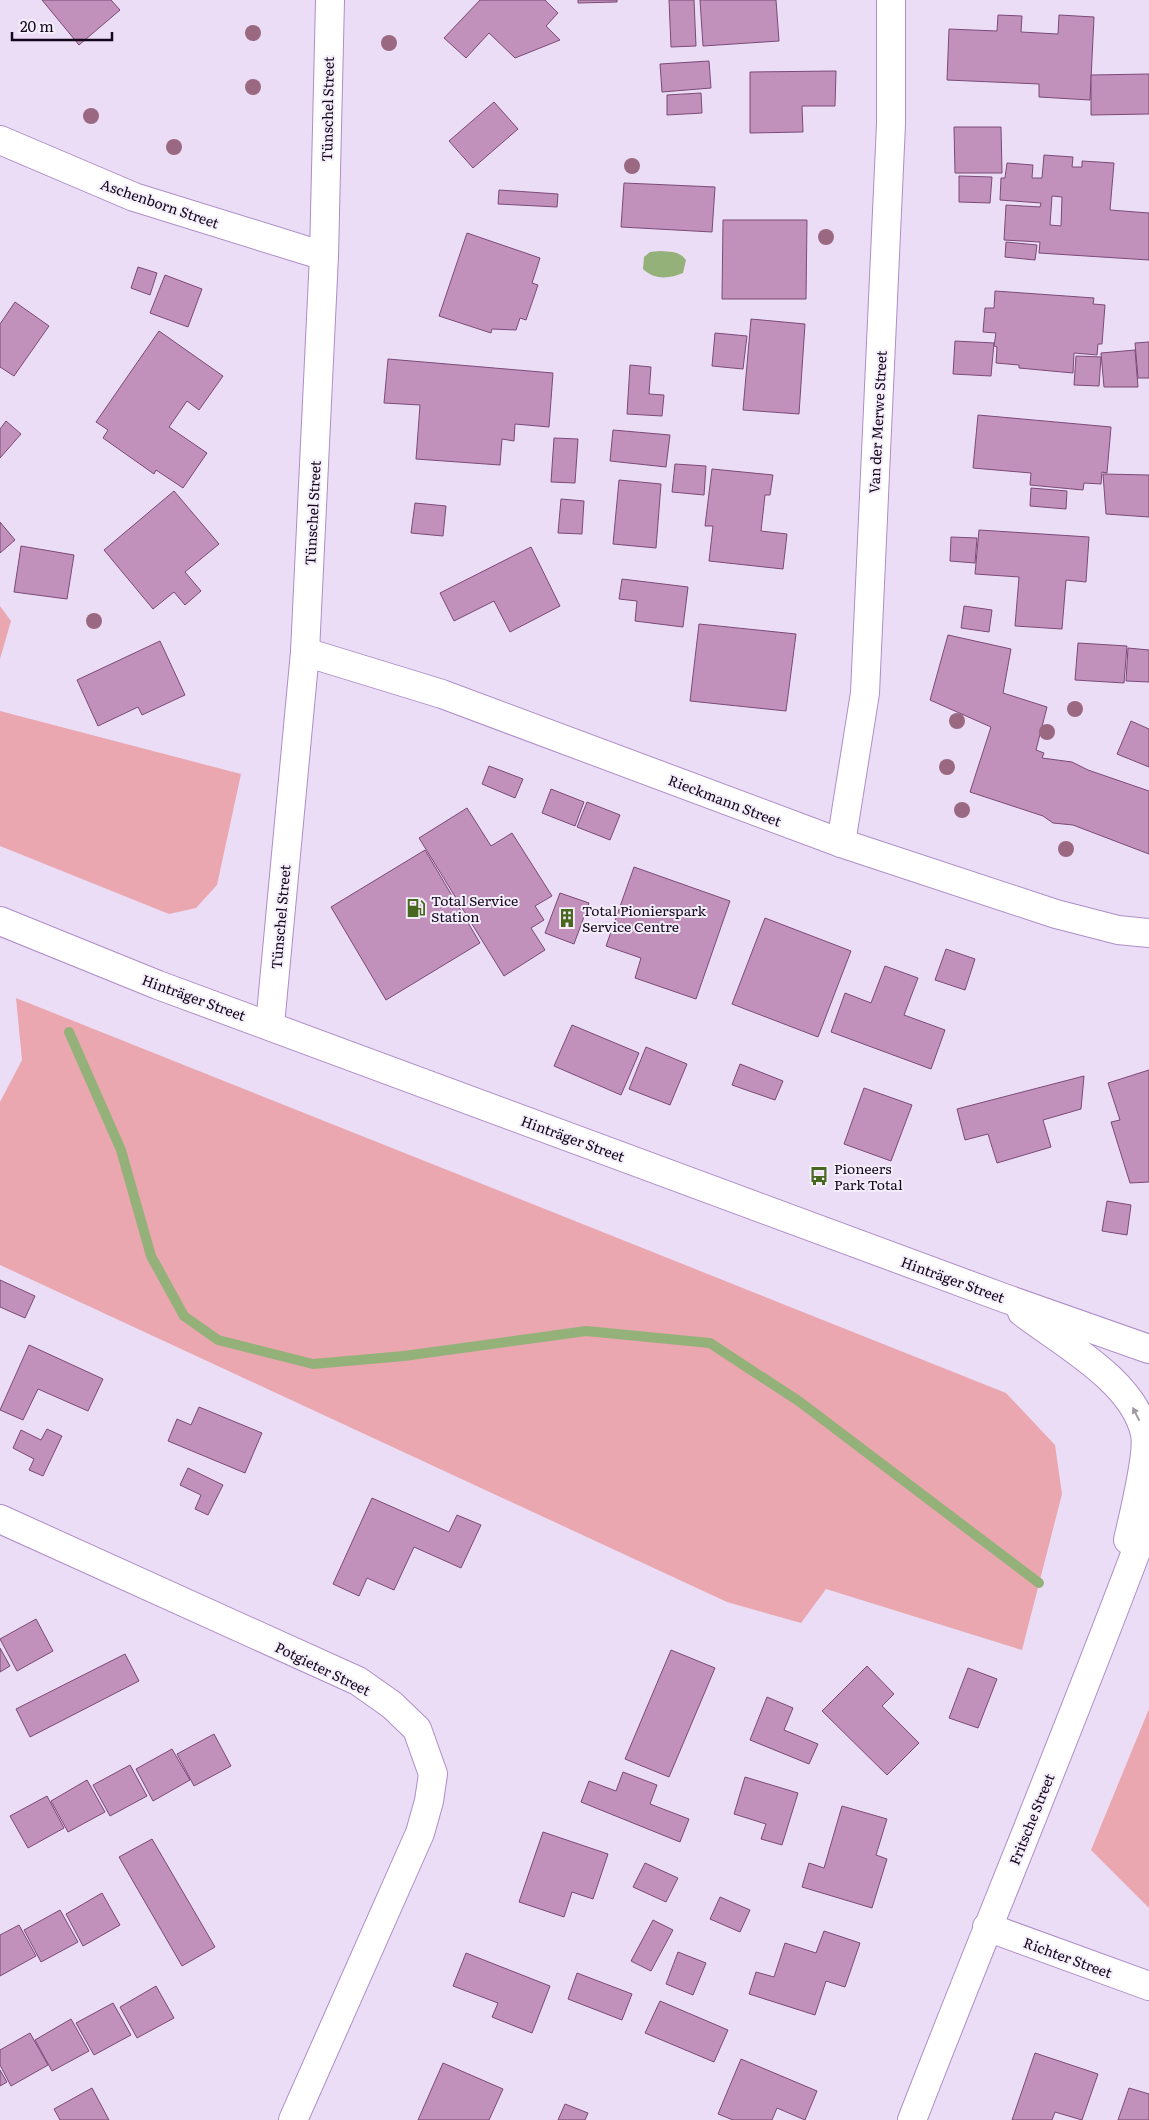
<svg xmlns="http://www.w3.org/2000/svg" width="1149" height="2120" font-family="Literata,serif">
  <rect width="100%" height="100%" fill="#ebddf6"/>
  <!-- green -->
  <g fill="#eaa7b0">
    <path d="M0,606L11,621L0,659Z"/>
    <path d="M0,711L241,774L217,885L196,908L169,914L0,846Z"/>
    <path d="M16,998L1006,1393L1055,1445L1062,1494L1022,1650L826,1589L801,1623L727,1602L0,1265V1102L22,1060Z"/>
    <path d="M1149,1709V1908L1091,1850Z"/>
  </g>
  <!-- water -->
  <path fill="#95b17a" d="M660,251C672,252 679,251 686,260L683,273C669,279 654,280 643,269L644,257L650,252Z"/>
  <g fill="none" stroke-linecap="round" stroke-linejoin="round">
    <!-- stream -->
    <path stroke="#95b17a" stroke-width="10" d="M69,1032L121,1150L151,1256L184,1316L218,1340L313,1364L404,1356L586,1331L710,1343L800,1402L1039,1583"/>
  </g>
  <!-- building -->
  <g fill="#c191bc" stroke="#7b4a77" fill-rule="evenodd">
    <path d="M42,0H111L120,10L79,45Z"/>
    <path d="M480,0H545L558,13L546,26L560,40L515,58L489,33L466,58L444,38Z"/>
    <path d="M578,0H617V2L578,3Z"/>
    <path d="M669,0H694L696,46L671,47Z"/>
    <path d="M700,0H776L779,41L703,46Z"/>
    <path d="M998,15L1022,16L1021,32L1058,34L1059,15L1094,17L1090,100L1039,97V84L947,80L949,29L997,31Z"/>
    <path d="M709,61L711,88L662,92L660,64Z"/>
    <path d="M836,71L835,106H802L803,132L750,133V72Z"/>
    <path d="M1149,74V114L1091,115V75Z"/>
    <path d="M701,93L702,113L667,115V95Z"/>
    <path d="M494,102L518,129L473,168L449,141Z"/>
    <path d="M954,127H1001L1002,173H955Z"/>
    <path d="M1044,155L1073,157L1072,167H1082V161L1114,163L1110,210L1149,213V260L1039,253L1040,242L1004,240L1006,205L1040,207L1041,203L1000,200L1001,178H1005L1007,163L1033,165L1032,178H1042ZM1052,196L1062,197L1061,226L1050,225Z"/>
    <path d="M959,176L992,177L990,203L959,202Z"/>
    <path d="M624,183L715,187L712,232L621,227Z"/>
    <path d="M499,190L558,194L557,207L498,204Z"/>
    <path d="M723,220H807L806,299H722Z"/>
    <path d="M467,233L540,258L532,283L538,285L526,320L520,318L516,330L492,329L491,333L439,316Z"/>
    <path d="M1006,242L1037,245L1035,260L1005,257Z"/>
    <path d="M138,267L157,273L150,295L131,288Z"/>
    <path d="M165,275L202,289L188,327L150,313Z"/>
    <path d="M995,291L1094,298L1093,304L1105,305L1102,344H1098L1097,355L1074,353L1073,373L1019,368V365L996,363L997,347L994,346L996,333L983,332L985,308H994Z"/>
    <path d="M15,302L49,326L14,376L0,367V324Z"/>
    <path d="M751,319L805,324L799,414L743,410Z"/>
    <path d="M159,331L223,376L199,410L187,401L169,427L207,453L183,488L156,470L154,474L103,438L108,430L96,422Z"/>
    <path d="M715,333L747,336L743,369L712,366Z"/>
    <path d="M955,341L994,343L991,376L953,374Z"/>
    <path d="M1149,342V378H1138L1135,343Z"/>
    <path d="M1135,350L1138,387H1104L1101,353Z"/>
    <path d="M1076,356L1101,357L1099,386L1074,385Z"/>
    <path d="M388,359L553,373L549,427L515,424L514,441L502,439L500,465L416,459L420,405L384,403Z"/>
    <path d="M630,365L651,367L649,394L664,395L662,416L627,414Z"/>
    <path d="M978,415L1111,427L1107,473L1102,472L1101,484L1084,483L1083,490L1030,485L1031,473L973,468Z"/>
    <path d="M6,421L21,434L0,458V429Z"/>
    <path d="M613,430L670,435L666,467L610,461Z"/>
    <path d="M554,438L578,439L575,483L551,482Z"/>
    <path d="M675,464L706,466L704,495L672,492Z"/>
    <path d="M712,469L773,475L770,495H765L761,531L787,534L783,569L709,561L713,526H705Z"/>
    <path d="M1103,474L1149,475V517L1106,514Z"/>
    <path d="M619,480L661,484L656,548L613,544Z"/>
    <path d="M1031,488L1067,491L1066,509L1030,506Z"/>
    <path d="M174,491L219,544L185,572L201,591L185,605L174,592L153,609L104,550Z"/>
    <path d="M561,499L584,501L582,534L558,533Z"/>
    <path d="M415,503L446,506L443,536L411,533Z"/>
    <path d="M0,522L15,540L0,553Z"/>
    <path d="M979,530L1089,537L1086,582L1066,580L1062,629L1015,626L1019,577L975,574Z"/>
    <path d="M951,537L977,538L975,563L950,561Z"/>
    <path d="M21,546L74,555L67,599L14,592Z"/>
    <path d="M531,547L560,606L510,632L494,601L454,621L440,593Z"/>
    <path d="M622,579L688,587L683,627L635,621L637,601L619,599Z"/>
    <path d="M964,606L992,610L989,632L961,628Z"/>
    <path d="M699,624L796,634L786,711L690,701Z"/>
    <path d="M948,635L1011,649L1003,693L1047,707L1036,750L1044,753L1042,758L1072,762L1088,770L1149,791V854L1073,825L1053,823L1043,816L970,792L991,727L930,700Z"/>
    <path d="M160,641L185,695L142,715L138,707L98,726L77,680Z"/>
    <path d="M1078,643L1127,646L1124,683L1075,680Z"/>
    <path d="M1128,648L1149,650V682L1126,681Z"/>
    <path d="M1131,721L1149,729V767L1117,754Z"/>
    <path d="M489,766L523,779L515,798L482,784Z"/>
    <path d="M551,789L584,802L575,826L542,813Z"/>
    <path d="M587,802L620,815L610,840L577,827Z"/>
    <path d="M467,808L491,846L512,833L552,896L535,906L544,920L531,928L545,950L504,976L419,838Z"/>
    <path d="M425,850L480,943L386,1000L331,907Z"/>
    <path d="M634,867L730,901L696,999L635,978L641,958L606,946Z"/>
    <path d="M560,893L589,903L574,944L545,933Z"/>
    <path d="M765,918L851,951L818,1037L732,1004Z"/>
    <path d="M946,949L975,959L965,990L935,980Z"/>
    <path d="M885,966L918,978L904,1015L945,1030L931,1069L831,1032L845,993L871,1003Z"/>
    <path d="M572,1025L639,1053L621,1095L554,1066Z"/>
    <path d="M646,1047L687,1064L670,1105L629,1089Z"/>
    <path d="M740,1064L783,1081L775,1100L732,1085Z"/>
    <path d="M1149,1070V1182L1130,1183L1111,1122L1120,1120L1108,1083Z"/>
    <path d="M1084,1076L1081,1109L1043,1120L1051,1147L997,1163L988,1134L965,1140L957,1109Z"/>
    <path d="M864,1088L912,1105L891,1161L844,1144Z"/>
    <path d="M1107,1201L1131,1205L1127,1235L1102,1231Z"/>
    <path d="M0,1280L35,1296L25,1318L0,1307Z"/>
    <path d="M29,1345L103,1379L88,1411L38,1389L23,1420L0,1410Z"/>
    <path d="M199,1407L262,1433L245,1473L168,1441L177,1419L191,1425Z"/>
    <path d="M47,1429L62,1436L43,1476L29,1470L34,1459L13,1448L21,1430L41,1440Z"/>
    <path d="M188,1468L223,1485L208,1515L195,1509L201,1495L180,1485Z"/>
    <path d="M372,1498L449,1532L457,1515L481,1525L461,1568L414,1547L394,1590L367,1578L359,1596L333,1584Z"/>
    <path d="M36,1619L53,1651L17,1671L0,1639Z"/>
    <path d="M0,1648L10,1666L0,1672Z"/>
    <path d="M671,1650L715,1668L669,1777L625,1759Z"/>
    <path d="M125,1654L139,1681L30,1737L16,1709Z"/>
    <path d="M867,1666L894,1694L882,1706L919,1743L887,1775L822,1711Z"/>
    <path d="M968,1668L997,1679L978,1728L949,1718Z"/>
    <path d="M767,1697L793,1708L784,1730L818,1744L809,1764L750,1740Z"/>
    <path d="M214,1734L231,1766L194,1786L177,1754Z"/>
    <path d="M172,1749L190,1780L153,1801L136,1769Z"/>
    <path d="M130,1765L147,1796L110,1816L93,1785Z"/>
    <path d="M623,1772L657,1785L650,1804L689,1819L680,1842L581,1802L589,1781L616,1791Z"/>
    <path d="M745,1777L798,1793L782,1845L761,1839L766,1824L734,1814Z"/>
    <path d="M87,1780L105,1812L68,1832L51,1801Z"/>
    <path d="M47,1796L64,1828L28,1848L10,1816Z"/>
    <path d="M842,1806L887,1819L876,1855L887,1859L872,1908L802,1887L809,1863L824,1868Z"/>
    <path d="M543,1832L608,1854L593,1899L572,1892L564,1917L519,1902Z"/>
    <path d="M152,1839L215,1947L182,1966L119,1857Z"/>
    <path d="M645,1863L678,1878L666,1902L633,1887Z"/>
    <path d="M102,1893L120,1925L83,1946L66,1914Z"/>
    <path d="M720,1897L750,1910L740,1932L710,1919Z"/>
    <path d="M60,1910L78,1942L41,1962L24,1930Z"/>
    <path d="M653,1920L673,1930L651,1971L631,1961Z"/>
    <path d="M19,1925L36,1956L0,1976V1935Z"/>
    <path d="M824,1931L860,1943L845,1987L826,1981L815,2015L749,1994L756,1972L774,1977L785,1943L816,1953Z"/>
    <path d="M678,1952L706,1963L693,1995L666,1984Z"/>
    <path d="M466,1953L550,1986L532,2033L492,2017L498,2003L453,1986Z"/>
    <path d="M577,1973L632,1994L622,2020L568,1999Z"/>
    <path d="M156,1986L174,2018L137,2038L120,2007Z"/>
    <path d="M660,2001L728,2030L714,2062L645,2033Z"/>
    <path d="M113,2003L131,2035L94,2055L76,2023Z"/>
    <path d="M71,2019L89,2051L52,2071L35,2040Z"/>
    <path d="M30,2033L48,2065L11,2086L0,2065V2050Z"/>
    <path d="M1035,2053L1098,2074L1082,2120L1055,2112L1052,2120H1012Z"/>
    <path d="M741,2059L817,2091L805,2120L777,2108L772,2120H733L718,2114Z"/>
    <path d="M443,2063L503,2089L489,2120H418Z"/>
    <path d="M0,2070L7,2082L0,2086Z"/>
    <path d="M92,2088L109,2120H60L54,2109Z"/>
    <path d="M1129,2088L1149,2094V2120H1118Z"/>
    <path d="M565,2104L588,2113L585,2120H558Z"/>
  </g>
  <g fill="none" stroke-linecap="round" stroke-linejoin="round">
    <!-- minor casing -->
    <g stroke="#af8dc8" stroke-width="30">
      <g id="minor">
        <path d="M0,140L134,197L324,256"/>
        <path d="M305,652L442,694L841,843L1056,914L1118,930L1149,933"/>
        <path d="M841,843L865,693L891,124V0"/>
        <path d="M270,1025L305,652L324,256L330,0"/>
        <path d="M0,1519L358,1681L392,1705L417,1729L433,1774L429,1801L420,1833L293,2120"/>
        <path d="M987,1927L1149,1986"/>
      </g>
    </g>
    <!-- tertiary casing -->
    <g stroke="#af8dc8" stroke-width="30">
      <g id="tertiary">
        <path d="M0,921L158,985L1004,1298L1149,1349"/>
        <path d="M1022,1312C1062,1343 1134,1381 1145,1434C1149,1455 1133,1517 1128,1540"/>
        <path d="M912,2120C990,1919 1074,1719 1149,1517"/>
      </g>
    </g>
    <!-- minor -->
    <use href="#minor" stroke="#fff" stroke-width="28"/>
    <!-- tertiary -->
    <use href="#tertiary" stroke="#fff" stroke-width="28"/>
  </g>
  <!-- trees -->
  <g fill="#9b6881">
    <circle cx="253" cy="33" r="8"/>
    <circle cx="389" cy="43" r="8"/>
    <circle cx="253" cy="87" r="8"/>
    <circle cx="91" cy="116" r="8"/>
    <circle cx="174" cy="147" r="8"/>
    <circle cx="632" cy="166" r="8"/>
    <circle cx="826" cy="237" r="8"/>
    <circle cx="94" cy="621" r="8"/>
    <circle cx="1075" cy="709" r="8"/>
    <circle cx="957" cy="721" r="8"/>
    <circle cx="1047" cy="732" r="8"/>
    <circle cx="947" cy="767" r="8"/>
    <circle cx="962" cy="810" r="8"/>
    <circle cx="1066" cy="849" r="8"/>
  </g>
  <!-- one-way arrows -->
  <defs><path id="oneway-solid" d="M-6-.8H1V-3.2L6.5 0L1 3.2V.8H-6Z" transform="scale(1.25)"/></defs>
  <use fill="#a19ca4" href="#oneway-solid" transform="translate(1136 1414) rotate(-117)"/>
  <!-- icons -->
  <defs>
    <g id="fuel-bare" transform="scale(1.5)"><path d="M-5.5-6h7V0h2V4h1.3V-2.5L3-4.5l.8-.8L6-3V5H2.5V1h-1V6h-7ZM-4.2-4.7v3.2H.2V-4.7Z" fill="#48681f" stroke="#f4edfa" stroke-width="2.5" paint-order="stroke"/></g>
    <g id="building-bare" transform="scale(1.5)"><path d="M-4-6H4V6H1V3H-1V6H-4ZM-2.5-4.3h1.7v1.8h-1.7ZM.8-4.3h1.7v1.8H.8ZM-2.5-1h1.7V.8h-1.7ZM.8-1h1.7V.8H.8Z" fill="#48681f" stroke="#f4edfa" stroke-width="2.5" paint-order="stroke"/></g>
    <g id="bus-bare" transform="scale(1.5)"><path d="M-5-6H5V4H4V6H2V4H-2V6H-4V4H-5ZM-3.5-4V0h7V-4ZM-3.5 1.2v1.5H-2V1.2ZM2 1.2v1.5H3.5V1.2Z" fill="#48681f" stroke="#f4edfa" stroke-width="2.5" paint-order="stroke"/></g>
  </defs>
  <g fill-rule="evenodd">
    <use href="#fuel-bare" x="416" y="908"/>
    <use href="#building-bare" x="567" y="918"/>
    <use href="#bus-bare" x="819" y="1176"/>
  </g>
  <g text-anchor="middle" dominant-baseline="central" stroke-width="4" stroke-linejoin="round" paint-order="stroke">
    <!-- street labels -->
    <g font-size="14" fill="#14071c" stroke="#f4edfa">
      <text transform="translate(327 109) rotate(-89)">Tünschel Street</text>
      <text transform="translate(160 203) rotate(19)">Aschenborn Street</text>
      <text transform="translate(877 422) rotate(-87)">Van der Merwe Street</text>
      <text transform="translate(312 513) rotate(-87)">Tünschel Street</text>
      <text transform="translate(725 800) rotate(21)">Rieckmann Street</text>
      <text transform="translate(280 917) rotate(-85)">Tünschel Street</text>
      <text transform="translate(194 997) rotate(20)">Hinträger Street</text>
      <text transform="translate(573 1138) rotate(20)">Hinträger Street</text>
      <text transform="translate(953 1279) rotate(20)">Hinträger Street</text>
      <text transform="translate(323 1668) rotate(26)">Potgieter Street</text>
      <text transform="translate(1031 1819) rotate(-68)">Fritsche Street</text>
      <text transform="translate(1068 1957) rotate(20)">Richter Street</text>
    </g>
    <!-- poi labels -->
    <g font-size="14" fill="#14071c" stroke="#f4edfa" text-anchor="start">
      <text x="431" y="900">Total Service<tspan x="431" dy="16">Station</tspan></text>
      <text x="582" y="910">Total Pionierspark<tspan x="582" dy="16">Service Centre</tspan></text>
      <text x="834" y="1168">Pioneers<tspan x="834" dy="16">Park Total</tspan></text>
    </g>
  </g>
  <!-- scale -->
  <path d="M12 32v8h100v-8" fill="none" stroke="#14071c" stroke-width="2.5"/>
  <text x="20" y="32" font-size="15" fill="#14071c" stroke="#f4edfa" stroke-width="4" paint-order="stroke">20 m</text>
</svg>
